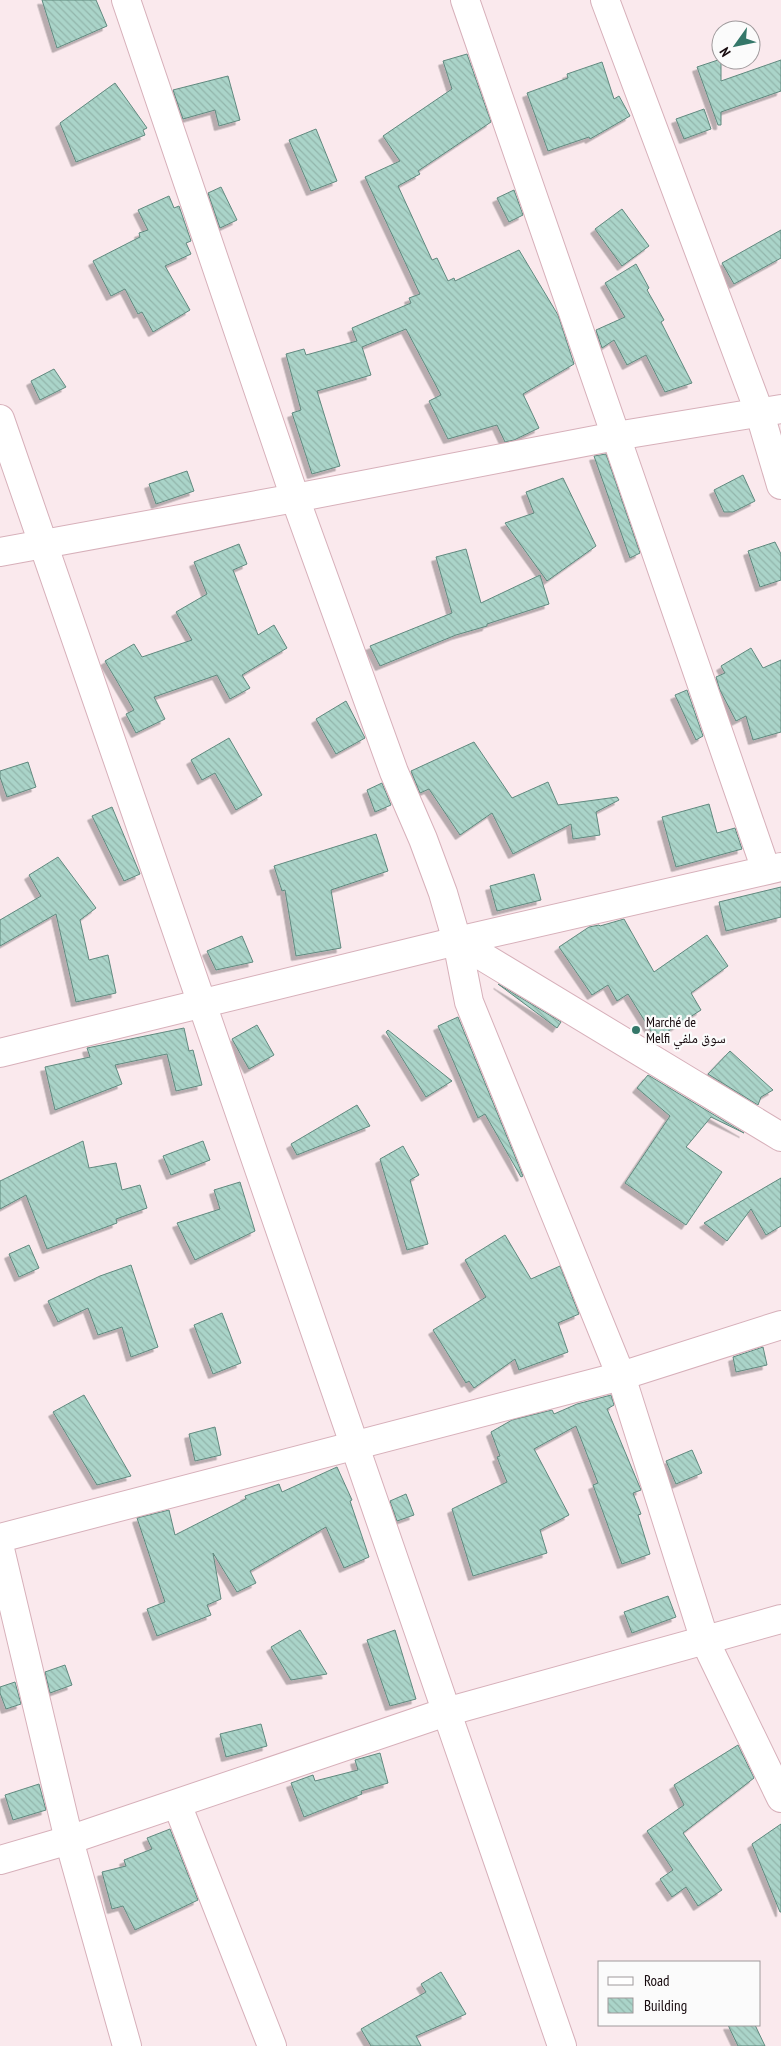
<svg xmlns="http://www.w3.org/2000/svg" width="781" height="2046" font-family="'PT Sans Narrow','Noto Naskh Arabic',sans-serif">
  <defs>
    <pattern id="building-back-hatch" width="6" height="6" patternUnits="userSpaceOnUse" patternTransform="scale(1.25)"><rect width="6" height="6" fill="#aad4c9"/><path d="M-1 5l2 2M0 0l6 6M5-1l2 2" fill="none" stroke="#92b5ab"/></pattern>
    <filter id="shadow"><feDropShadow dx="-4.5" dy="4.5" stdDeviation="0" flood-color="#0004"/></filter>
  </defs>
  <rect width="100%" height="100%" fill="#fae9ed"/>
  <!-- building -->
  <g fill="url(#building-back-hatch)" stroke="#61897f" filter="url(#shadow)">
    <path d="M42,0H96L107,26L57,48Z"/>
    <path d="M467,54L491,122L418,171L420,174L398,186L432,260L437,258L448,281L454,278L455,281L519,250L558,315L574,364L523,394L539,428L514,440L505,442L497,425L448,439L429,401L441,395L406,329L362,347L371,375L317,391L340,466L312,474L292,413L301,410L286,354L304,349L306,355L357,341L352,328L411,303L409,298L420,294L365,177L400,161L383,136L452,89L443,61Z"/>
    <path d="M721,59V81L781,60V91L721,112V125H718L697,67Z"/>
    <path d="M602,62L614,99L619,96L630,116L590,139L589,137L548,151L527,93L568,78L567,74Z"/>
    <path d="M228,76L240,120L219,126L215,110L183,119L173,90Z"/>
    <path d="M115,83L147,128L143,130L145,135L76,162L60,123Z"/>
    <path d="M704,109L711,129L684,139L676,119Z"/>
    <path d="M316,129L337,181L311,191L289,140Z"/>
    <path d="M221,187L237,220L220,228L208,193Z"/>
    <path d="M514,190L523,215L509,222L497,198Z"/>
    <path d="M169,196L174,208L179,206L191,241L186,243L191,254L165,266L190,310L153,332L142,312L138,314L125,289L111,296L93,261L140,237L139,233L148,230L138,210Z"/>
    <path d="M622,209L649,246L622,266L595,229Z"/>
    <path d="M781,230V258L734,284L722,263Z"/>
    <path d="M636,264L649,288L647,290L664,320L661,322L692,383L665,392L646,355L627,365L614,340L602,348L596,330L625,317L605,283Z"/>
    <path d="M54,369L66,387L40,400L31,381Z"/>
    <path d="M606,454L640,553L630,558L594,456Z"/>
    <path d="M187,471L194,491L156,504L149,484Z"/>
    <path d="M743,475L755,501L733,512H724L714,490Z"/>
    <path d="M563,478L596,546L547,581L505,523L534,513L526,492Z"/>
    <path d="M775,542L781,554V580L760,587L748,551Z"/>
    <path d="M239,544L247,564L233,570L258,635L274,625L287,648L242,675L250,688L230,699L217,675L154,697L165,719L136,733L126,714L134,710L105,661L134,644L142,657L192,640L176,612L207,594L194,562Z"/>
    <path d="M466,549L481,603L540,575L549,604L487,624V626L456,635L380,666L370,646L452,613L436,557Z"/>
    <path d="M751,648L763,668L781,660V732L753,740L746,716L736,721L720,690L716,677L725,673L721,666Z"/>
    <path d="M687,690L703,736L696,740L675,695Z"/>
    <path d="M346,701L365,738L336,754L316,719Z"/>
    <path d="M229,738L262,795L236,810L215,773L202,780L191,760Z"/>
    <path d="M474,742L512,798L548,782L558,805L617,797L619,800L596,812L600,835L573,839L571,824L513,854L492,813L460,835L429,789L420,793L411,771Z"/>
    <path d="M28,762L36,787L7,797L0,777V771Z"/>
    <path d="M382,783L391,805L375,812L367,790Z"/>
    <path d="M709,804L717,833L735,828L742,849L676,867L662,817Z"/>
    <path d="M112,807L140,874L124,881L92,816Z"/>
    <path d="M376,834L388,871L331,890L341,948L296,956L285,890L282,891L274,866Z"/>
    <path d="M58,857L96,908L80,920L89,960L108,955L116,993L76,1002L56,914L0,946V920L41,896L29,875Z"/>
    <path d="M534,874L541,900L497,911L490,886Z"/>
    <path d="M781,887V917L726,931L719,902Z"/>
    <path d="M624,919L654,972L707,935L728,966L691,993L701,1010L656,1039L628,994L617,1001L608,985L592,995L559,947L589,927L599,925L600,926Z"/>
    <path d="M242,936L253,962L216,970L207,951Z"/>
    <path d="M498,984L561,1022L557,1028Z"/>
    <path d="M458,1017L523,1176L521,1177L485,1114L478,1118L438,1026Z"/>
    <path d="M257,1025L274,1055L249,1069L232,1039Z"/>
    <path d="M184,1028L189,1051L193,1050L202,1085L176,1091L167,1054L115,1065L122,1084L55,1110L45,1067L90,1057L87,1048Z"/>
    <path d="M388,1030L452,1081L426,1097L386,1032Z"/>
    <path d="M730,1051L773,1090L761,1097L758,1105L708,1074Z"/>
    <path d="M648,1075L744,1133L711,1117L686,1147L722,1172L686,1225L625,1183L670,1116L637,1088Z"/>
    <path d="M357,1105L370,1126L297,1155L291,1144Z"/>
    <path d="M83,1141L89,1168L116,1163L122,1190L140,1185L147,1208L116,1219L117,1223L47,1249L26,1195L0,1209V1181Z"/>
    <path d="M203,1141L210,1160L171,1175L163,1156Z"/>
    <path d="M403,1146L419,1175L410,1180L428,1244L407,1250L380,1159Z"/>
    <path d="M781,1178V1226L766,1235L751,1209L727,1241L704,1223Z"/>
    <path d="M240,1182L255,1231L195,1260L177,1223L220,1209L214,1190Z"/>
    <path d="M505,1235L531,1279L560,1266L579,1314L558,1323L568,1352L519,1370L515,1359L474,1388L469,1381L466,1383L433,1330L486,1297L465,1260Z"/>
    <path d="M29,1245L39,1268L19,1277L9,1254Z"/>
    <path d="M131,1265L158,1347L131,1357L122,1327L98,1335L88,1308L58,1322L48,1301L100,1276Z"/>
    <path d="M222,1313L241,1363L213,1374L194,1325Z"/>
    <path d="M763,1347L767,1365L736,1372L733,1357Z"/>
    <path d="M84,1395L131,1476L97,1485L53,1412Z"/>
    <path d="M611,1395L614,1405L607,1409L641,1490L633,1493L641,1514L638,1515L650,1554L622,1564L593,1485L598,1483L576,1426L534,1449L569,1515L540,1530L547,1553L473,1576L452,1509L507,1482L497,1457L500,1456L491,1432L512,1420L552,1410L554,1414L577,1404Z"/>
    <path d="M215,1427L221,1455L195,1461L189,1434Z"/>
    <path d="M692,1450L702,1473L676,1484L666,1461Z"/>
    <path d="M337,1467L352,1500L350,1501L369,1557L344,1568L326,1527L250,1571L256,1583L237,1592L213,1553L221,1599L207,1605L211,1615L157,1636L147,1609L165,1602L137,1518L169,1510L175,1535L246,1499L245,1496L279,1484L282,1492Z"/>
    <path d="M406,1494L414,1515L397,1521L390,1501Z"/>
    <path d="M668,1596L676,1617L632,1633L624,1612Z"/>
    <path d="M300,1630L327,1674L291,1680L271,1647Z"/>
    <path d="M395,1630L416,1699L390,1706L367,1640Z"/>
    <path d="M65,1665L72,1685L50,1693L45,1672Z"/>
    <path d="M15,1682L21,1704L6,1709L0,1693V1687Z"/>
    <path d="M261,1724L267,1746L226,1757L220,1734Z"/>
    <path d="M738,1745L754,1778L683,1833L722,1890L698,1906L686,1887L672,1897L660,1879L673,1870L647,1831L684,1805L674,1785Z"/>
    <path d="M380,1753L388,1783L361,1791L362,1794L304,1817L291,1783L313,1775L315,1781L358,1770L355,1760Z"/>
    <path d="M39,1784L46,1810L13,1820L5,1795Z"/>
    <path d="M781,1824V1912H780L752,1844Z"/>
    <path d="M170,1829L198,1900L135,1930L123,1906L112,1909L102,1872L126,1866L124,1860L152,1849L147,1838Z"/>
    <path d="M441,1972L466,2014L416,2036L421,2046H371L361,2029L426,1992L421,1984Z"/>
    <path d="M728,2025H755L765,2046H738Z"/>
  </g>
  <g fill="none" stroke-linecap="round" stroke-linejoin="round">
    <!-- minor casing -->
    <g stroke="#d7b0ba" stroke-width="30">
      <g id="minor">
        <path d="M126,0L295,498L394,772L423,839L443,893L457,941L781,1137"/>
        <path d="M465,0L766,870"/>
        <path d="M605,0L760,414L781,485"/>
        <path d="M0,419L562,2046"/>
        <path d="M0,552L295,498L616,436L781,409"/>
        <path d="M457,941L469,1002L621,1376L705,1641L781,1798"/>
        <path d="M0,1053L457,941L781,867"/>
        <path d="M0,1538L621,1376L781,1325"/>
        <path d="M0,1549L69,1840L127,2046"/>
        <path d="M177,1804L272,2046"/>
        <path d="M0,1860L69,1840L446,1712L781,1619"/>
      </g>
    </g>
    <!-- minor -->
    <use href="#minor" stroke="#fff" stroke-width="28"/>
  </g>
  <!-- markers -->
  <circle fill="#347769" stroke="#fbfbfb" stroke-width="2" cx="636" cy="1030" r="5"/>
  <g text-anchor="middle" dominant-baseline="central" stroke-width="4.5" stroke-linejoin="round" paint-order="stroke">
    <!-- poi labels -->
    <g font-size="14" fill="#16090d" stroke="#fbfbfb" text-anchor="start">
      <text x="646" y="1022">Marché de<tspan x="646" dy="16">Melfi سوق ملفي</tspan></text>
    </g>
  </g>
  <!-- legend -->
  <rect x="598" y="1961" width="162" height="65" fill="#fbfbfb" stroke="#9f9a9c"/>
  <rect x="608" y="1977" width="25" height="8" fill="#ffffff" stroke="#9f9a9c"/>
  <text x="644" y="1986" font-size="15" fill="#16090d">Road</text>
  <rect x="608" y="1998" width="25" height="15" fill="url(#building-back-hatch)" stroke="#9f9a9c"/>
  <text x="644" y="2011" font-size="15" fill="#16090d">Building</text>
  <!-- north arrow -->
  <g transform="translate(736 45) rotate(237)"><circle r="24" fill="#fbfbfb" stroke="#9f9a9c"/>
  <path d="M0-4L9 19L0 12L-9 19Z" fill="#347769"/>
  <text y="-8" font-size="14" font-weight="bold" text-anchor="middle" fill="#16090d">N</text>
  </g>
</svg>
